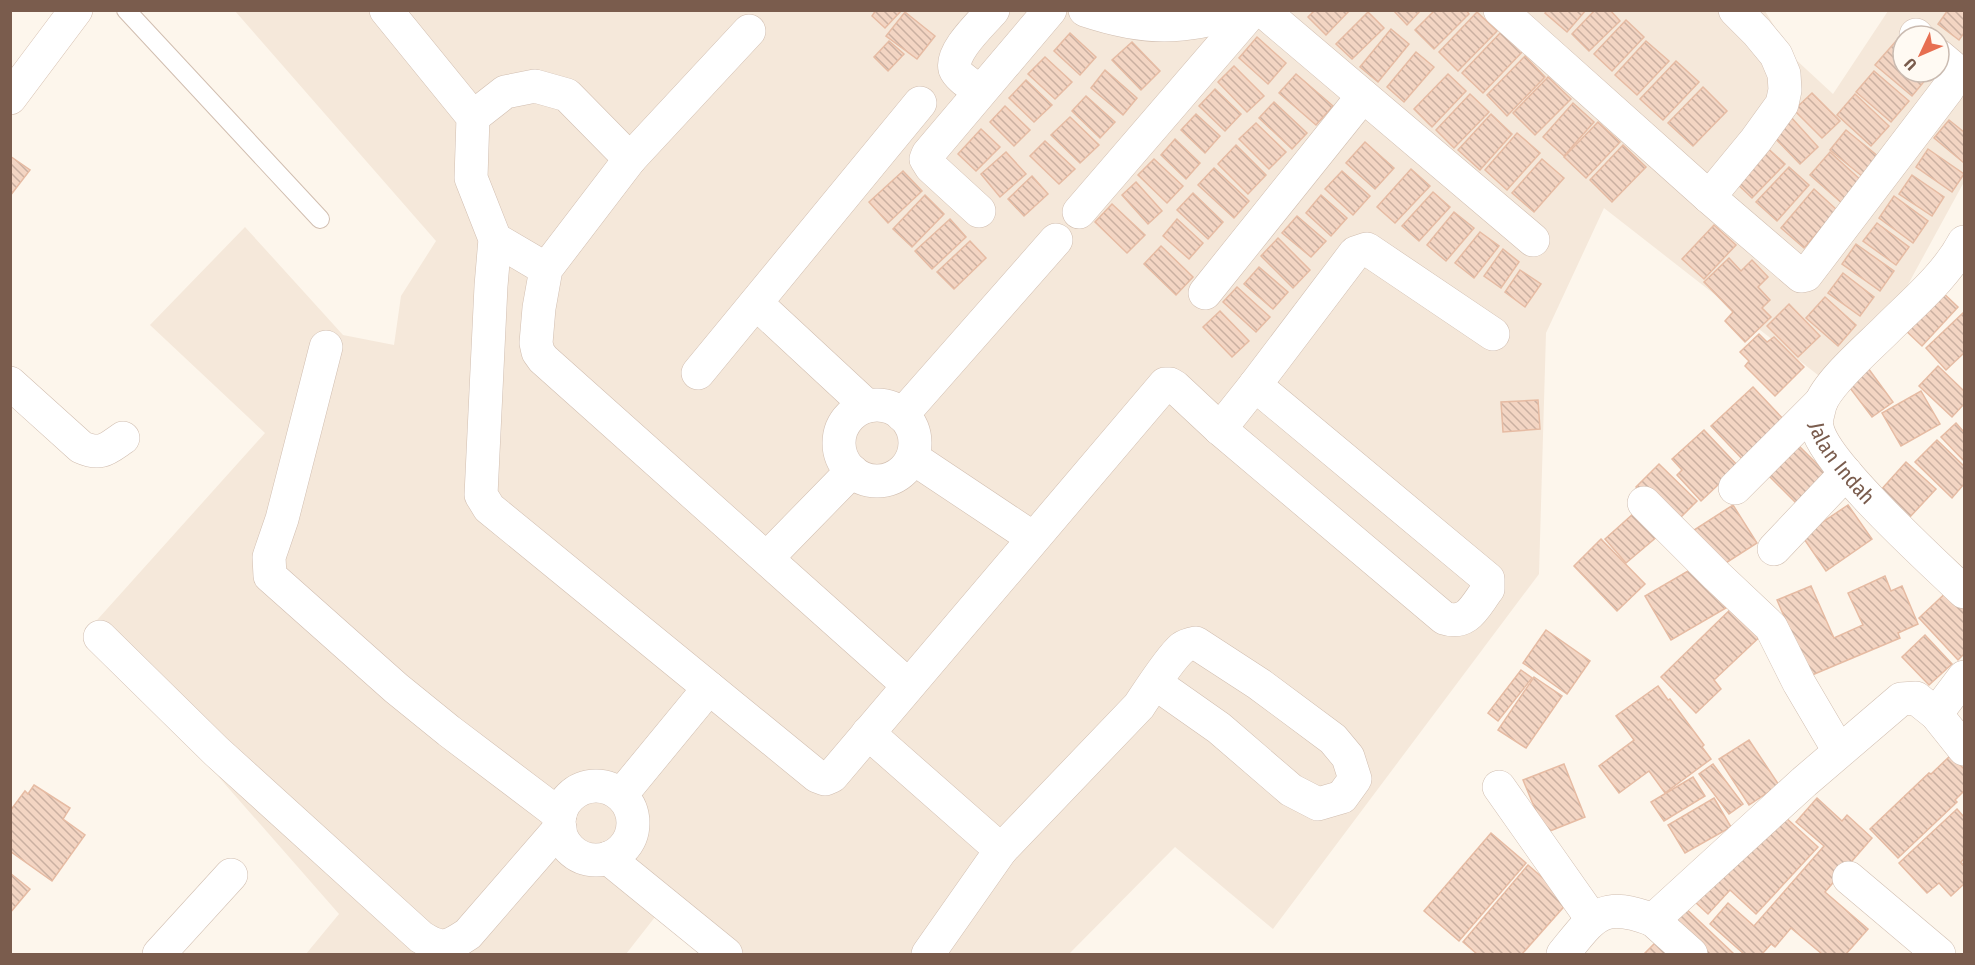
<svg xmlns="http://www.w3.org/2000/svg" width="1975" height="965" font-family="'Fira Sans Condensed',sans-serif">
  <defs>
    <pattern id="building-back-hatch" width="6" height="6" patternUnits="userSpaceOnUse" patternTransform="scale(1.5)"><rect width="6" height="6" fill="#f3d5c3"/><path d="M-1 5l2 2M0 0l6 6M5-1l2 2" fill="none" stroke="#cab0a1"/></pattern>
  </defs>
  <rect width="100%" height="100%" fill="#fdf6ec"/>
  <!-- residential -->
  <path fill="#f5e8da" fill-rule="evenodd" d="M235,11H1765L1793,57L1833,94L1888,11H1964V182L1905,290L1823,379L1604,208L1546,333L1539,574L1273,929L1175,847L1069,954H706L655,917L626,954H306L339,914L89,629L265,433L150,325L245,227L343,335L394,345L401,296L436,241ZM1903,36H1939V72H1903Z"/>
  <!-- building -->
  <g fill="url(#building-back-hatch)" stroke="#e6bba3" stroke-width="1.5">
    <path d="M876,10H900L901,11L885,28L872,16Z"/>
    <path d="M1315,10H1350L1326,35L1308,17Z"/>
    <path d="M1393,10H1421L1407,25Z"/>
    <path d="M1435,10H1466L1469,14L1434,49L1415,30Z"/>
    <path d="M1547,10H1586L1567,32L1545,13Z"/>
    <path d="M1595,10H1610L1620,21L1589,51L1572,34Z"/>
    <path d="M1948,10H1964V33L1959,40L1938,24Z"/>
    <path d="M905,12L935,36L917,59L886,36Z"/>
    <path d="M1368,12L1384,28L1352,59L1336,44Z"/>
    <path d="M1477,12L1497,31L1458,71L1439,52Z"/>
    <path d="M1626,20L1644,37L1612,71L1594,54Z"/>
    <path d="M1391,29L1409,44L1378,82L1360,67Z"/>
    <path d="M1503,30L1524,50L1483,93L1462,73Z"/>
    <path d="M1070,33L1096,57L1080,75L1054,51Z"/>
    <path d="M1257,37L1286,63L1268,84L1239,58Z"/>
    <path d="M889,41L904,54L888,71L874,57Z"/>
    <path d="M1646,41L1669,61L1637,95L1615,75Z"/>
    <path d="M1896,41L1903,48V72H1932L1912,96L1875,65Z"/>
    <path d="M1132,42L1160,71L1141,90L1112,60Z"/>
    <path d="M1416,52L1434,67L1404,102L1387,87Z"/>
    <path d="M1525,56L1545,77L1507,116L1487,95Z"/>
    <path d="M1045,57L1072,82L1055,99L1028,74Z"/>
    <path d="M1676,61L1699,82L1663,120L1640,99Z"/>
    <path d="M1234,66L1264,96L1247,112L1218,82Z"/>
    <path d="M1105,70L1137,98L1123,115L1091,88Z"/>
    <path d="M1874,71L1909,101L1891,122L1856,92Z"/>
    <path d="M1296,74L1333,106L1316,125L1279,93Z"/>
    <path d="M1448,74L1466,91L1432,127L1414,109Z"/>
    <path d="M1548,77L1571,99L1535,135L1513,113Z"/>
    <path d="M1026,80L1052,105L1034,122L1009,98Z"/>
    <path d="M1703,87L1727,111L1693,146L1668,123Z"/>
    <path d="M1215,89L1241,114L1225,131L1199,106Z"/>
    <path d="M1812,93L1840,121L1822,138L1794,110Z"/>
    <path d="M1470,94L1489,112L1454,148L1436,130Z"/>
    <path d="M1855,94L1889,126L1871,146L1837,115Z"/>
    <path d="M1086,96L1115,122L1100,138L1072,111Z"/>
    <path d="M1274,102L1307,133L1292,149L1259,118Z"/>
    <path d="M1573,103L1594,122L1564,156L1543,137Z"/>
    <path d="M1005,106L1030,130L1014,146L990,122Z"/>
    <path d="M1196,114L1220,136L1205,153L1181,130Z"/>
    <path d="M1491,114L1512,134L1480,170L1458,150Z"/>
    <path d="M1790,116L1818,147L1800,164L1771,134Z"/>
    <path d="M1070,117L1099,145L1080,163L1051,135Z"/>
    <path d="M1949,120L1964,132V163L1934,138Z"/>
    <path d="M1598,122L1620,142L1586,178L1564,157Z"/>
    <path d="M1256,123L1286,152L1269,169L1239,139Z"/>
    <path d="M981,129L1000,147L976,171L958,154Z"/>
    <path d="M1846,130L1884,161L1868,181L1830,150Z"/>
    <path d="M1517,133L1540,153L1507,190L1485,170Z"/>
    <path d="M1175,139L1200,163L1186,179L1161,155Z"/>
    <path d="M1045,141L1075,169L1059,184L1030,156Z"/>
    <path d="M1365,142L1394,168L1375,189L1346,163Z"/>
    <path d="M1761,142L1785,164L1752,198L1729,176Z"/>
    <path d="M1236,145L1266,175L1248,194L1218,164Z"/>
    <path d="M1623,145L1646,167L1612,202L1590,180Z"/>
    <path d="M1928,149L1964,174L1952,192L1916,167Z"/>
    <path d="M1006,152L1026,174L1000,197L981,174Z"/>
    <path d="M1830,152L1864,183L1844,205L1810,175Z"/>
    <path d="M10,156L30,170L10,196Z"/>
    <path d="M1154,159L1183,186L1167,203L1138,175Z"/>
    <path d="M1542,159L1564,178L1534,212L1512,193Z"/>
    <path d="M1789,167L1809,185L1777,221L1756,202Z"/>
    <path d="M1214,168L1249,201L1234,218L1198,185Z"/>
    <path d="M1411,169L1430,186L1395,223L1377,207Z"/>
    <path d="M903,171L922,191L888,223L869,202Z"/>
    <path d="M1342,171L1370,196L1353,215L1325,189Z"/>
    <path d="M1912,175L1944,197L1932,216L1899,194Z"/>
    <path d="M1032,176L1048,194L1024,216L1008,199Z"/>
    <path d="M1136,182L1162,211L1148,224L1122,195Z"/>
    <path d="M1814,189L1837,210L1804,248L1781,228Z"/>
    <path d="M1433,192L1450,207L1419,241L1402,226Z"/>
    <path d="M1193,193L1223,222L1208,239L1177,210Z"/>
    <path d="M925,195L944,214L912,247L893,229Z"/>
    <path d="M1321,195L1347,218L1331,236L1306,213Z"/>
    <path d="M1894,196L1928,221L1913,243L1879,218Z"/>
    <path d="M1112,204L1145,235L1127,253L1095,222Z"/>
    <path d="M1454,212L1474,228L1446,261L1427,245Z"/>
    <path d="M1297,216L1326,241L1311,257L1282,233Z"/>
    <path d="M950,219L966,237L932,269L915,251Z"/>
    <path d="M1177,219L1203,243L1189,259L1163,236Z"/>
    <path d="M1877,223L1909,247L1896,265L1863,241Z"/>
    <path d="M1714,225L1736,245L1704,279L1682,259Z"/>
    <path d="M1480,232L1499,246L1474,278L1455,263Z"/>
    <path d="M1278,238L1310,270L1293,288L1261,256Z"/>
    <path d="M970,241L986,258L954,289L937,272Z"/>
    <path d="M1856,244L1894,271L1880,291L1842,264Z"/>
    <path d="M1161,246L1193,277L1176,295L1144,264Z"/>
    <path d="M1503,249L1519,262L1501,288L1484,276Z"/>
    <path d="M1729,258L1741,271L1752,260L1768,277L1758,287L1770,300L1762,308L1771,317L1745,342L1725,321L1733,312L1704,282Z"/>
    <path d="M1259,267L1288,292L1273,309L1244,284Z"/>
    <path d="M1520,270L1541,284L1525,307L1505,292Z"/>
    <path d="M1843,273L1874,297L1860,316L1828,293Z"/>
    <path d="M1237,287L1270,317L1256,332L1223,302Z"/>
    <path d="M1939,289L1958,307L1922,346L1903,328Z"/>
    <path d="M1825,297L1856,325L1838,346L1806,318Z"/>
    <path d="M1789,304L1820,336L1798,357L1767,326Z"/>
    <path d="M1220,311L1249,341L1232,357L1203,327Z"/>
    <path d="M1964,312V353L1946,370L1926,348Z"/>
    <path d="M1759,334L1767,342L1774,337L1804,367L1775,396L1745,366L1749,361L1740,352Z"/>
    <path d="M1938,366L1964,391V404L1952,417L1919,386Z"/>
    <path d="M1868,368L1893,402L1872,417L1847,384Z"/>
    <path d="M1753,387L1787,423L1745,462L1711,426Z"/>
    <path d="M1921,391L1940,424L1901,446L1882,413Z"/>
    <path d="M1538,400L1540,429L1503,432L1501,402Z"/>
    <path d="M1956,423L1964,432V461L1941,437Z"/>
    <path d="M1704,430L1738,466L1701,501L1677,475L1682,470L1672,459Z"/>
    <path d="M1790,437L1830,477L1800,507L1760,467Z"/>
    <path d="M1937,440L1964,466V484L1952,498L1915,462Z"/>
    <path d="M1906,462L1936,489L1909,518L1880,491Z"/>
    <path d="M1659,464L1697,501L1674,524L1636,487Z"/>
    <path d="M1643,505L1665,530L1626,563L1605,539Z"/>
    <path d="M1733,505L1757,543L1715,570L1691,532Z"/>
    <path d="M1848,505L1872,539L1826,571L1802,536Z"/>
    <path d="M1601,539L1645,584L1617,611L1574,566Z"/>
    <path d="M1700,564L1726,608L1671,640L1645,596Z"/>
    <path d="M1885,576L1891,591L1902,586L1918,624L1898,633L1900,638L1812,675L1807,669L1777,600L1811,586L1834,638L1863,625L1848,593Z"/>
    <path d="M1952,587L1964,600V654L1958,660L1919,618Z"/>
    <path d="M1739,601L1767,630L1714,680L1721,689L1696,713L1661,677Z"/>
    <path d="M1546,630L1590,661L1567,694L1523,663Z"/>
    <path d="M1925,635L1952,664L1929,685L1902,657Z"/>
    <path d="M1521,670L1532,678L1498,721L1488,713Z"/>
    <path d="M1534,677L1562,696L1526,748L1498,730Z"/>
    <path d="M1658,686L1668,700L1670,699L1704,745L1702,747L1711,759L1665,793L1649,771L1619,793L1599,766L1634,740L1616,716Z"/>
    <path d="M1749,740L1779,785L1749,805L1719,759Z"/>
    <path d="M1951,755L1964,769V791L1955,800L1957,802L1898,858L1870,829L1929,773L1931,774Z"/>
    <path d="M1564,764L1585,817L1545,833L1523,780Z"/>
    <path d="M1713,764L1743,804L1729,814L1699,774Z"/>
    <path d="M1693,777L1705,796L1664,821L1651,802Z"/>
    <path d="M34,785L70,808L63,819L85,835L52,881L10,851V811L25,791L28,794Z"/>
    <path d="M1714,798L1731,827L1685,853L1668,825Z"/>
    <path d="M1817,798L1842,821L1847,815L1872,838L1825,892L1868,929L1846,954H1822L1791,928L1775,947L1771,944L1762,954H1744L1710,924L1728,903L1754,926L1824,846L1796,822Z"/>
    <path d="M1957,809L1964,817V859L1961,862L1964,866V884L1951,896L1939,883L1927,893L1899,863Z"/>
    <path d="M1784,816L1818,847L1756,914L1730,890L1708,914L1693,900Z"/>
    <path d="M1491,833L1526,863L1459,941L1424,911Z"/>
    <path d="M1528,865L1569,901L1522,954H1477L1463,942Z"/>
    <path d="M10,873L30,889L10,913Z"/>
    <path d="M1680,903L1734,954H1698L1663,921Z"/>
    <path d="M1664,934L1685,954H1644Z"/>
  </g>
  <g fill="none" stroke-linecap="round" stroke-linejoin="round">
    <!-- lane casing -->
    <g stroke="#d1beb0" stroke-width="20">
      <path id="lane" d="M126,10L320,219"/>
    </g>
    <!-- street casing -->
    <g stroke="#d1beb0" stroke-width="34">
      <g id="street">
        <path d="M386,10L473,117L471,178L495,239L491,286L481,495L489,508L817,776L825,779L832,776L1165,384H1170L1175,387L1220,429L1444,618C1468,626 1475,606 1488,589V579L1255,385L1355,253L1367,249L1493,334"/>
        <path d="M1085,10C1145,30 1183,30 1244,10"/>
        <path d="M1262,10L1533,240"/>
        <path d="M1500,10L1709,197L1801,276L1806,275L1947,90L1953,80L1952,67L1939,56"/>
        <path d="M749,31L630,159L546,269L539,308L536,343L538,352L543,359L908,685"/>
        <path d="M1916,35L1917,36"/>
        <path d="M979,91C973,86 958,77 955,69C950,52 982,23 993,10"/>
        <path d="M473,117L505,92L535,86L567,95L630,159"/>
        <path d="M1709,197L1756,140L1782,104L1785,90L1784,74L1776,55L1757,32L1735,10"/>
        <path d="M979,211L931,167L926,159L928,154L1050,10"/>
        <path d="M1079,212L1253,10"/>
        <path d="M495,239L546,269"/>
        <path id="s1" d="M1964,242C1946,276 1913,303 1886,330C1869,347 1827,383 1820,405C1819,411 1815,421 1817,427C1824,464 1933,562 1964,592"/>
        <path d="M1205,293L1363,96"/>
        <path d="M756,303L867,406"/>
        <path d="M326,347L282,519L269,557L270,576L396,688L449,731L560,815"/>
        <path d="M698,373L920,103"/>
        <path d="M10,383L81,447C101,456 107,449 123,438"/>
        <circle cx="877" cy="443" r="38"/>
        <path d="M902,415L1056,240"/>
        <path d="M1220,429L1255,385"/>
        <path d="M913,458L1033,538"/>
        <path d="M1735,488L1821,402"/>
        <path d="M1644,503L1717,576L1771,627L1799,683L1839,751"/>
        <path d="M1774,549L1846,473"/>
        <path d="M767,558L852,471"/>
        <path d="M100,637L216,751L421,937C443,951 448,947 468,934L560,828"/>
        <path d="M1936,714L1964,677"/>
        <path d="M868,733L1001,850"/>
        <circle cx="596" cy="823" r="37"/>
        <path d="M1499,787L1592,919"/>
        <path d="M621,795L709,688"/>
        <path d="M608,858L726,954"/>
        <path d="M1849,878L1939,954"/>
        <path d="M1653,920L1691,954"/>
        <path d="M159,954L231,875"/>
        <path d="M928,954L1001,850L1139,706C1149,691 1170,658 1182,648C1186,645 1191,644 1196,643L1259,684L1333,739L1348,757L1355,779L1342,797L1318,804L1291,790L1219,728L1155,683"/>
        <path d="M1563,954C1594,916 1601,900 1653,920L1804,782L1901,699L1916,698L1936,714L1964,749"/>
      </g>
    </g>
    <!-- secondary casing -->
    <g stroke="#d6c0b0" stroke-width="34">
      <path id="secondary" d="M10,98L76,10"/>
    </g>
    <!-- lane -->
    <use href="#lane" stroke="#fff" stroke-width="18"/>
    <!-- street -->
    <use href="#street" stroke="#fff" stroke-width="33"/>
    <!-- secondary -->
    <use href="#secondary" stroke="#fff" stroke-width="33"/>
  </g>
  <g text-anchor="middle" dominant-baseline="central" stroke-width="4.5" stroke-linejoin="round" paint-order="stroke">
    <!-- street labels -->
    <g font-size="21" fill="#7a5c4d" stroke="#fffaf3">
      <text stroke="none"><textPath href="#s1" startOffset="285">Jalan Indah</textPath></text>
    </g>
  </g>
  <!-- border -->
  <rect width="1975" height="965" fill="none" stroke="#7a5c4d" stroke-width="24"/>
  <!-- north arrow -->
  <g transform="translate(1921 54) rotate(226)"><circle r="28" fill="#fffaf3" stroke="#cabbb1" stroke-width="1.5"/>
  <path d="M0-4.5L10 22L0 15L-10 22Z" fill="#e76f51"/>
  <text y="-9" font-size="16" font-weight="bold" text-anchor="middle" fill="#7a5c4d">U</text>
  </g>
</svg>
